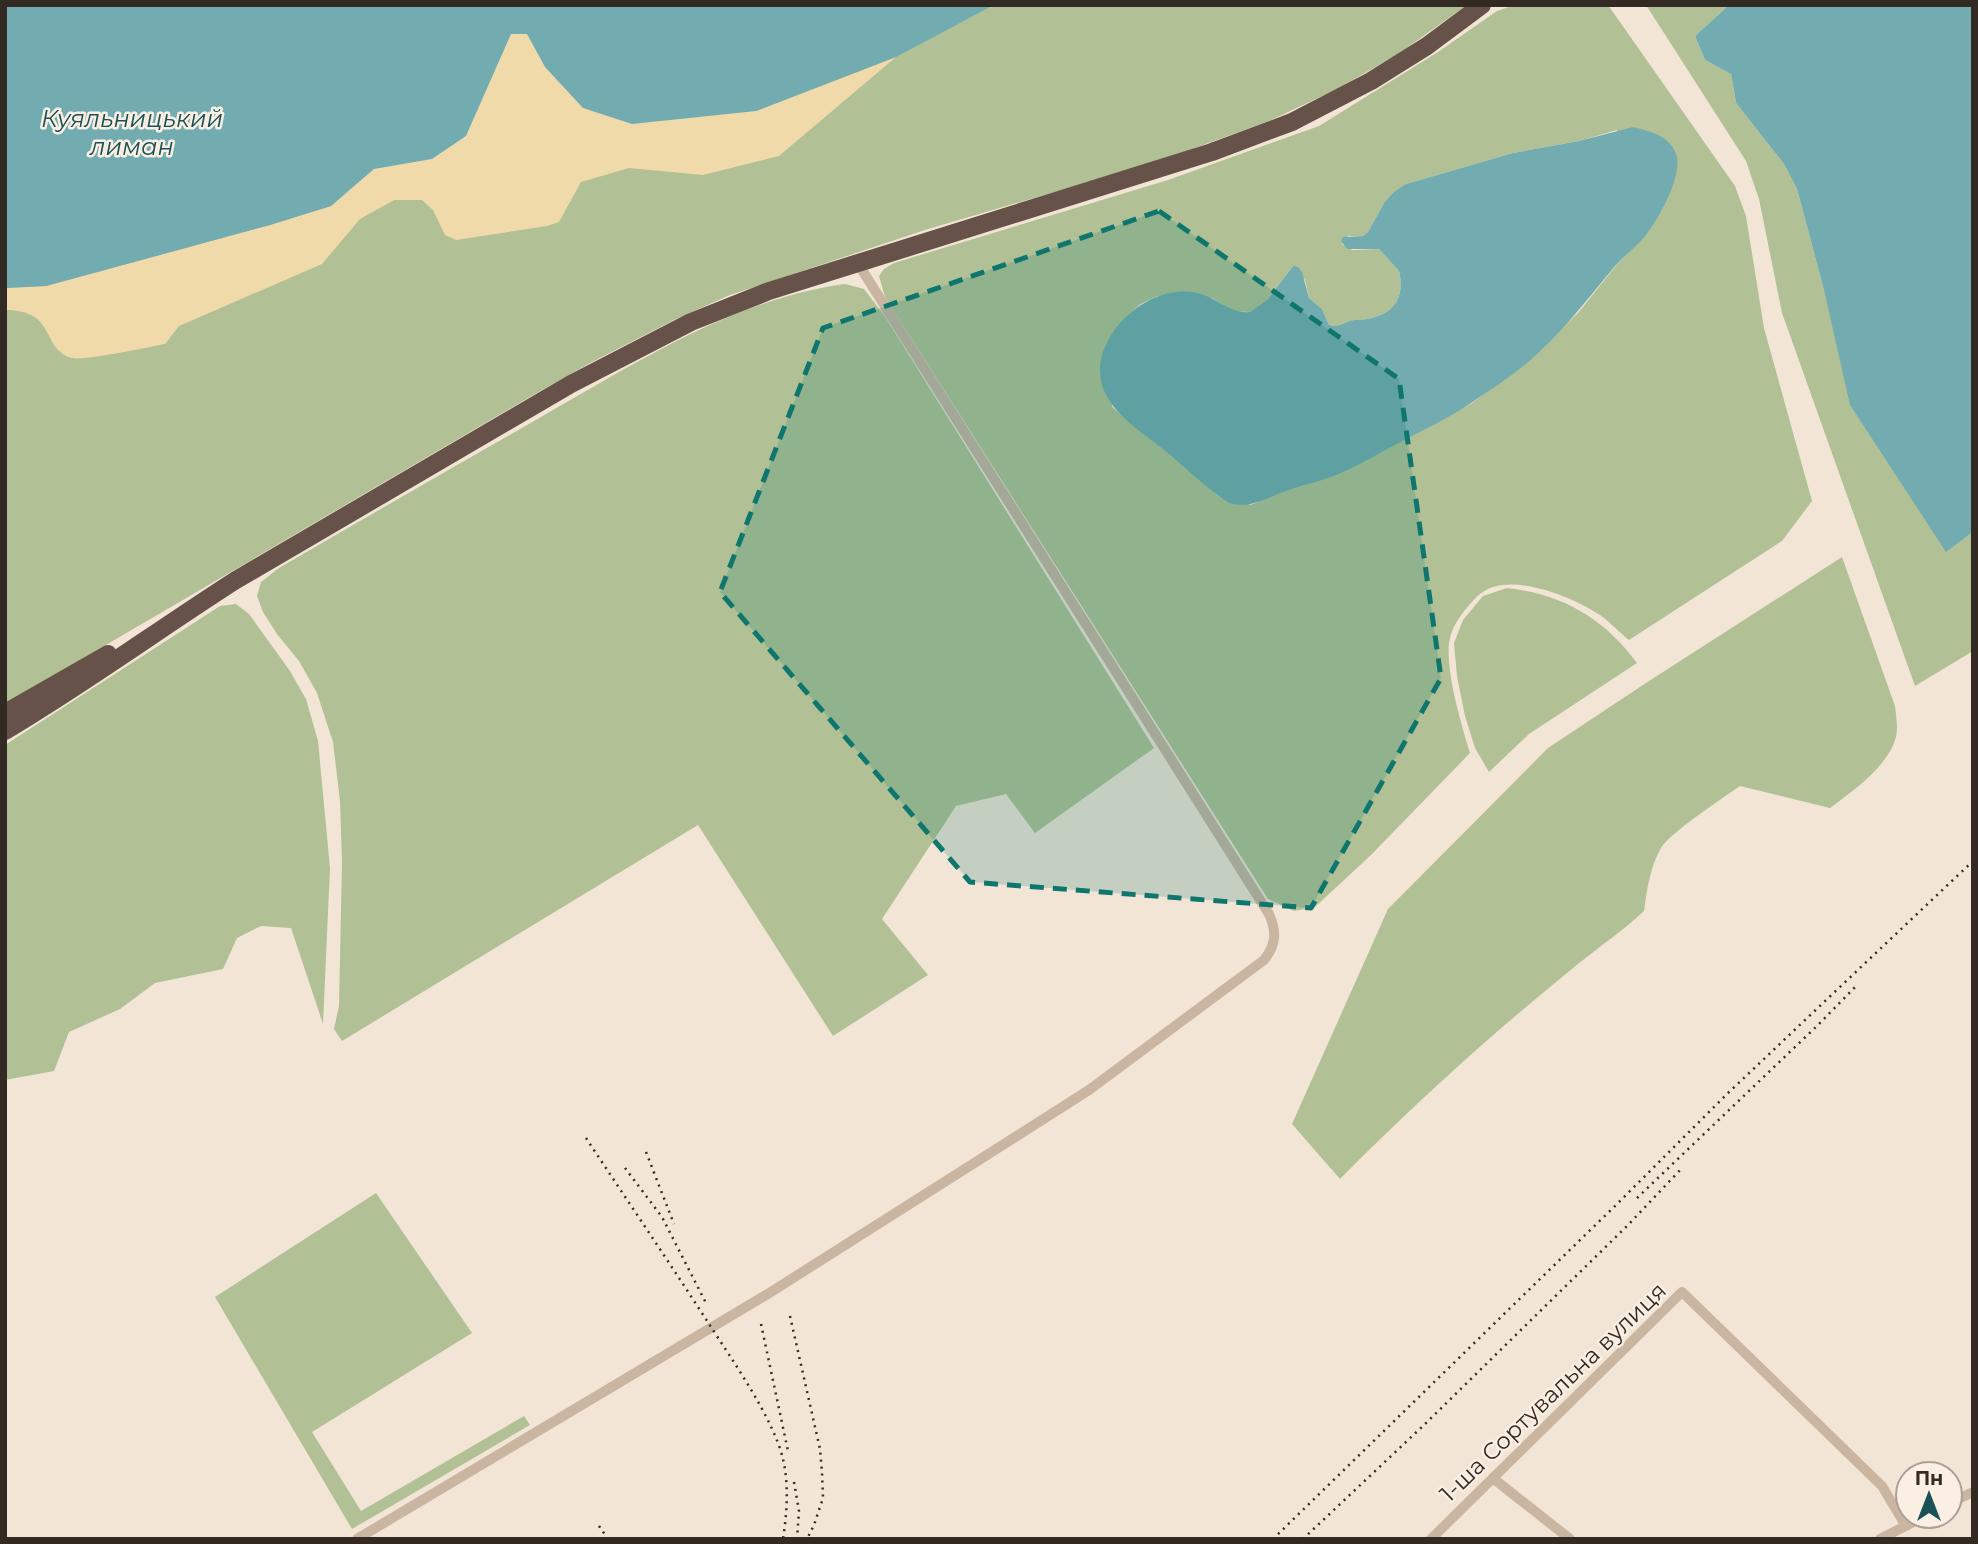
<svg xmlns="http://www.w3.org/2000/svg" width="1978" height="1544" font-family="Montserrat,sans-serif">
  <rect width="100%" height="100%" fill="#f2e5d6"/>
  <!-- green -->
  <g fill="#b1c195" fill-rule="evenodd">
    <path d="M994,5H1467L1398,54L1337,89L1269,121L1156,162L925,230L730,295L674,320L590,363L535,394L5,704V288L950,28Z"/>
    <path d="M1515,5H1608L1735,186L1746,216L1764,328L1812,501L1782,541L1629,640C1619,632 1610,622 1600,615C1573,597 1509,570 1480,594C1476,597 1472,602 1469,605C1460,616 1451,628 1449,643C1446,673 1461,723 1470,753L1371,855L1315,907L1294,911L1268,899L885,297L879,276L884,269L894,263L1168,180L1319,126L1438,52L1497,11ZM1617,130L1643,239L1618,263L1578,313L1525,364L1472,403L1337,475L1290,489L1251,505L1218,496L1197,476L1112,407L1117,330L1126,317L1140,304L1158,296L1178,292L1213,298L1232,311L1250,312L1268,299L1293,266L1305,280L1309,298L1322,309L1329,325C1339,327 1341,324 1350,321C1355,319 1362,320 1367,319C1395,314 1405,297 1399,271L1379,249L1352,250L1342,244L1348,236H1363L1368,232L1384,203L1406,184L1513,153L1579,141Z"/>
    <path d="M1646,5H1729L1695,36L1705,60L1731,74L1736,103L1784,164L1797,189L1824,290L1947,551L1973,532V651L1915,686L1782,313L1759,199L1746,161Z"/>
    <path d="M845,284L864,289L884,315L1154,748L1035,833L1006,794L956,806L882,919L928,975L833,1036L698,825L342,1041L334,1029L339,1006L342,862L340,801L333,742L317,693L299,661L277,634L263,612L257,596L261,582L279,568C366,517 454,467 541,417C636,363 734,299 845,284Z"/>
    <path d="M1842,557L1895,706C1896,714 1897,722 1897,729C1896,761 1853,791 1830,808L1740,786C1723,798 1671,832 1661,848C1650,867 1647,889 1644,911C1623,931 1600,946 1578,964C1495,1031 1415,1103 1340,1179L1292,1124L1388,909L1548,748L1646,683Z"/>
    <path d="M1507,588C1562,594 1604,618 1637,663L1529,734L1489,772L1475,748L1465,716L1457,676L1454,643L1463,620L1483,596Z"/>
    <path d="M236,604L249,614L290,671L306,699L318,741L330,868L323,1024L291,928L261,926L237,938L223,969L155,983L120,1009L69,1032L54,1071L5,1080V745L220,606Z"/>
    <path d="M376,1193L472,1333L312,1432L361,1511L524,1416L530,1425L352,1529L215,1297Z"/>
  </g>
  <!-- sand -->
  <path fill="#f0daa9" d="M527,33L545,67L756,111L896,57L779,156L703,175L629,168L581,182L559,222L547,226L456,240L445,235L433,210L422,200H394L360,219L322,264L179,326L165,344C149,347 84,361 72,358C40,349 58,310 5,310V288L46,286L270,225L331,206L374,169L432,159L466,136L510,34Z"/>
  <!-- water -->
  <g fill="#73acb0">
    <path d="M5,5H994L896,57L756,111L632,124L583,108L545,67L527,34H511L466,136L432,159L374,169L331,206L270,225L46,286L5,288Z"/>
    <path d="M1729,5H1973V532L1946,552L1850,405L1824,290L1797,189L1784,164L1736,103L1731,74L1705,60L1695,36Z"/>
    <path d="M1633,127C1650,131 1670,136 1676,154C1684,176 1656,224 1642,240C1634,249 1623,257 1615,266C1587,300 1560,335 1526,364C1510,377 1492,389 1474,401C1448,419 1419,432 1391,447C1374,456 1357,466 1339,474C1323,481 1305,484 1289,490C1271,496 1253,508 1233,504C1221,502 1176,459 1163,449C1137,428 1099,406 1100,369C1102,326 1153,283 1197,293C1217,297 1229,314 1250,312L1268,299L1293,266L1298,267L1302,272L1309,298L1322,309L1329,325C1339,327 1341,324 1350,321C1355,319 1362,320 1367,319C1395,314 1405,297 1399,271L1379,249H1347L1341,241L1343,237L1363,236L1368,232L1384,203L1394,192L1406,184L1513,153L1579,141Z"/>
  </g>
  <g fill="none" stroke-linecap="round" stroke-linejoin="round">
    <!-- minor -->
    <g stroke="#cab5a1" stroke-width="10">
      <path d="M1494,1479L1570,1539"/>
      <path d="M1950,1503L1973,1492"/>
      <path d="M357,1539L771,1292L1020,1134L1089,1090L1264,960C1276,945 1277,932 1269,914L857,262"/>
      <path d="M1431,1539L1682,1292L1882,1486L1906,1526"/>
      <path d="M1880,1539L1925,1516"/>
    </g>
    <!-- trunk -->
    <g stroke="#665248" stroke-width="18">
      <path d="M5,713L108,654"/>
      <path d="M5,731C84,684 158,630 236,580L571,384L691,322L769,291L1212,152L1292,122L1371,81L1427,46L1482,5"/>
    </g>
    <!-- rail -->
    <g stroke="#342a24" stroke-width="2.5" stroke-dasharray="2 5" stroke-linecap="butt">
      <path d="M586,1138C627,1200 669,1262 709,1324C733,1361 773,1418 783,1459C789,1485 787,1513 783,1539"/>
      <path d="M646,1152L674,1224"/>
      <path d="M625,1168L662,1217L707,1305"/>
      <path d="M1637,1198L1818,1025L1858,984"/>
      <path d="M790,1316L820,1449L822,1472L823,1498L814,1525L807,1539"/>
      <path d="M761,1324L788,1451"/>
      <path d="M794,1482L799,1511L797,1539"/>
      <path d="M599,1526L608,1539"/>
      <path d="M1273,1539L1616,1205L1728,1093L1973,861"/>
      <path d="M1303,1539L1424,1425L1628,1225L1683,1167"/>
    </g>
  </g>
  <!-- marked area -->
  <path fill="#0f766e" fill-opacity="0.2" stroke="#0f766e" stroke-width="5" stroke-dasharray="14 9" stroke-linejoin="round" d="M1159,211L1399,379L1441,678L1311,908L970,882L720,592L823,328Z"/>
  <g text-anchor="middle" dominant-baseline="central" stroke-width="5" stroke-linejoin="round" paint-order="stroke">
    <!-- street labels -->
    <g font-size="23" fill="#342a24" stroke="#faefe2">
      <text transform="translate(1553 1392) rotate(-44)">1-ша Сортувальна вулиця</text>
    </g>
    <!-- water labels -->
    <g font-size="24" font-style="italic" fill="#185157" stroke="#faefe2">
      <text x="132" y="118">Куяльницький<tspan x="132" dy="28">лиман</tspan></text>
    </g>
  </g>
  <!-- border -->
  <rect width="1978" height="1544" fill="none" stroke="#342a24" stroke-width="14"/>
  <!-- north arrow -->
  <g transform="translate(1929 1495)"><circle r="33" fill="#faefe2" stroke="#aba096" stroke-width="2"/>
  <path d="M0-5L12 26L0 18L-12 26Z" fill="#185157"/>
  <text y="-10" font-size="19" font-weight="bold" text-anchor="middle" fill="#342a24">Пн</text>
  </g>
</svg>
